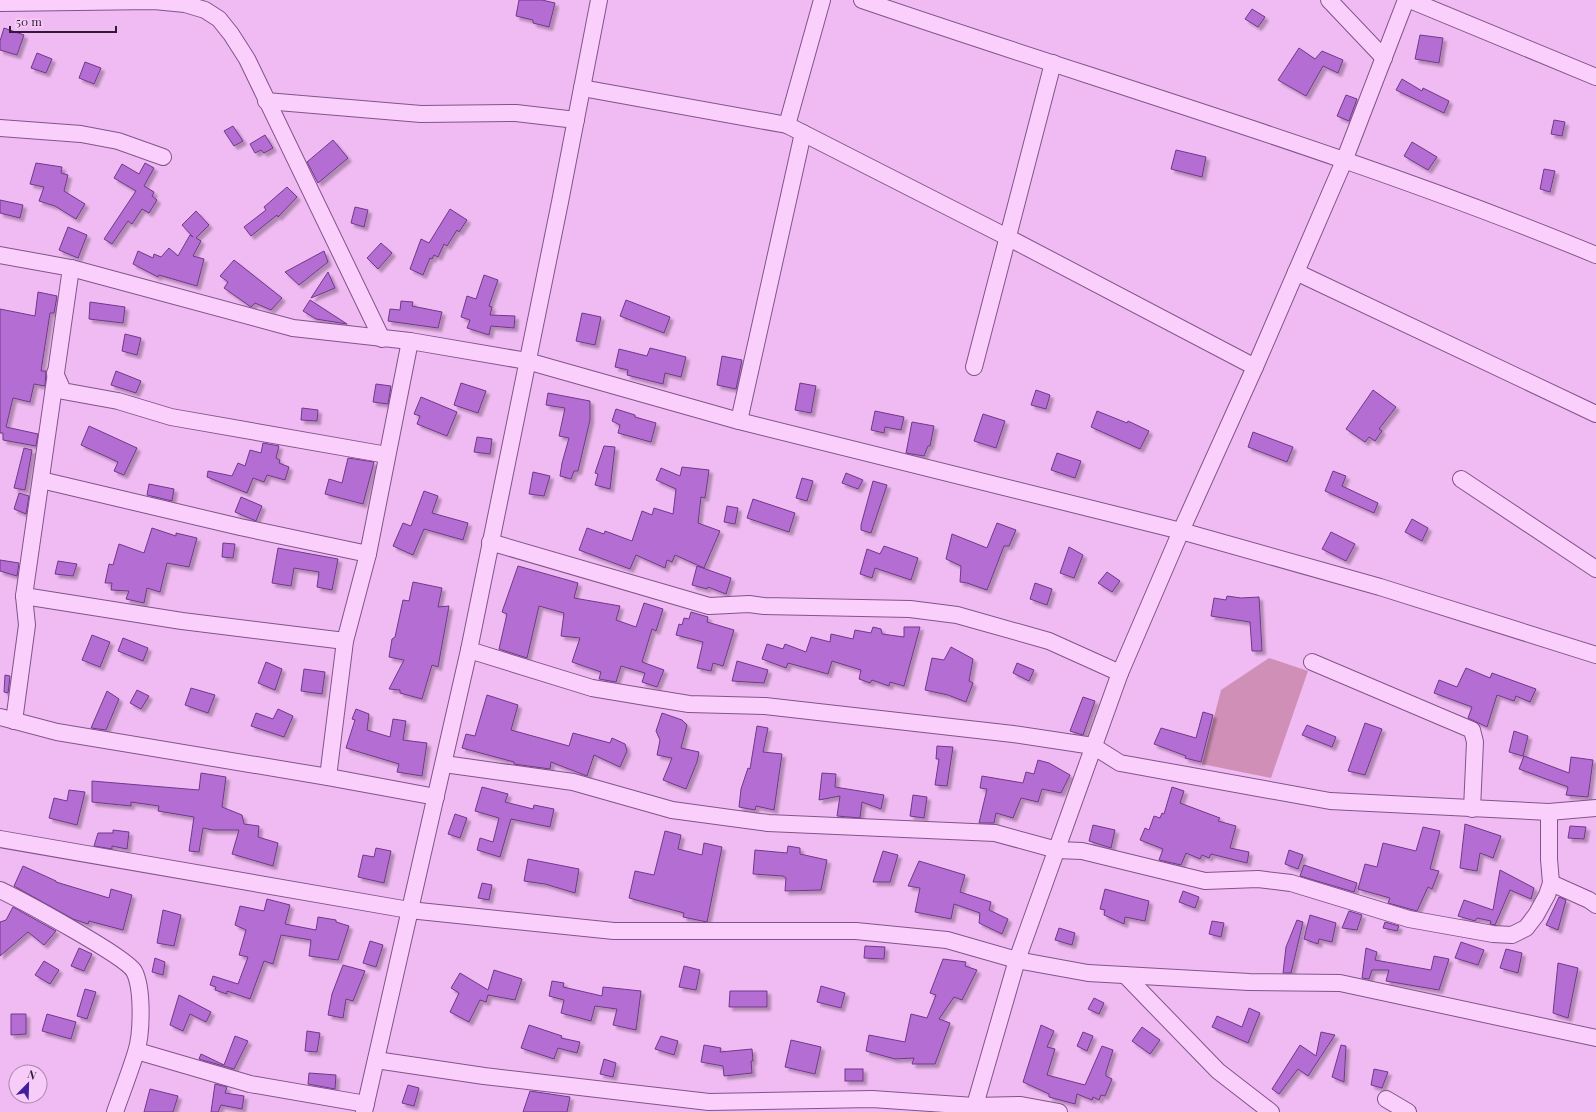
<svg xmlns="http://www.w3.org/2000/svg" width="1596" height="1112" font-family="'Playfair Display',serif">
  <defs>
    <filter id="shadow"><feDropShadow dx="3.5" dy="3.5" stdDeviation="1" flood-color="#0004"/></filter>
  </defs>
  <rect width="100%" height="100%" fill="#f0bbf2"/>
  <!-- green -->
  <path fill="#d08fb6" d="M1269,658L1308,671L1271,778L1202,764L1221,690Z"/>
  <!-- building -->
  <g fill="#b46ed3" stroke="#70378b" filter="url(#shadow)">
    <path d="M519,0H542L555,3L549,27L533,23V20L516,16Z"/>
    <path d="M1252,9L1265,17L1258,27L1245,19Z"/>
    <path d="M4,28L24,35L17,55L0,50V41Z"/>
    <path d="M1420,35L1443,38L1439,63L1415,59Z"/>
    <path d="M1299,48L1315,59L1322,51L1343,60L1338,73L1323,66L1306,96L1278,80Z"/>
    <path d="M37,53L52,59L46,73L31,68Z"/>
    <path d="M85,62L101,68L94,84L79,78Z"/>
    <path d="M1402,79L1422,91L1423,88L1449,101L1444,113L1396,90Z"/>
    <path d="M1346,95L1357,99L1349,121L1337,116Z"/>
    <path d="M1554,120L1565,122L1562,136L1551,134Z"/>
    <path d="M233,126L243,141L234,146L224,131Z"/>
    <path d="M265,135L273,148L264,153L261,150L255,153L250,144Z"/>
    <path d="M333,140L348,158L318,183L307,162Z"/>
    <path d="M1412,142L1437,157L1428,170L1404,156Z"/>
    <path d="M1176,150L1206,157L1202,177L1171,169Z"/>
    <path d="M36,163L62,167L61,173L68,175L64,191L85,204L76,219L55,206L39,201L44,187L30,184Z"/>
    <path d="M145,163L154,168L144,186L154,192L152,196L157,200L149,213L142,209L132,224L128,221L112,244L104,239L136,191L114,178L122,164L139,174Z"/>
    <path d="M1544,169L1555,171L1550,192L1540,189Z"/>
    <path d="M287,187L297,197L278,217L277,215L251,236L244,227L266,210L264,207Z"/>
    <path d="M0,200L23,205L20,218L0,213Z"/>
    <path d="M355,207L368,210L364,227L351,223Z"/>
    <path d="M450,209L467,220L459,232L457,230L447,246L444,244L438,257L434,255L432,259L430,258L423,275L410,269L421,239L429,243Z"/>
    <path d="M196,211L209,225L196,238L201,241L193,256L204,259L197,286L159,275L158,277L133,264L138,251L153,258L154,254L161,257L169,248L178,256L190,235L193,237L182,225Z"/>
    <path d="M68,227L87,235L78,258L59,250Z"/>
    <path d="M381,243L392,253L378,269L367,258Z"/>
    <path d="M324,251L328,262L299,285L285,272Z"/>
    <path d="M234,260L282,298L271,310L255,303L251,307L224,288L228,282L220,276Z"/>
    <path d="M328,272L335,288L311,298Z"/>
    <path d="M484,275L498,280L489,306L492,307L490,315L515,316L514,328L491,326L489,335L467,328L470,320L461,317L467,296L476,299Z"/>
    <path d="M38,292L57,296L54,313H50L41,371H46L45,386L34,384L30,402L13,398L6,427L38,434L36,446L3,440V433H0V309L35,316Z"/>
    <path d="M310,300L347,324L316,319L303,311Z"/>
    <path d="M626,300L670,317L664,333L620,316Z"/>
    <path d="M401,301L413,302L412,306L442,312L438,328L388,321L390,309L400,310Z"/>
    <path d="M90,302L125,307L123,323L89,319Z"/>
    <path d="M582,313L601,317L595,345L576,341Z"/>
    <path d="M125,334L141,338L137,355L122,351Z"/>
    <path d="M650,348L686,357L681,377L665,373L663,384L627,375L628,370L615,367L619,349L647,356Z"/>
    <path d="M722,356L742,360L736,389L717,385Z"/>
    <path d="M116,371L141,381L136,393L111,385Z"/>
    <path d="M461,383L486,391L478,413L454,405Z"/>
    <path d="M800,383L816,386L811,413L795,410Z"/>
    <path d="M376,384L391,386L388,404L373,402Z"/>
    <path d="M1036,390L1050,395L1046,409L1031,405Z"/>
    <path d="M1373,390L1396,407L1379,429L1382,431L1375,441L1369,437L1365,442L1346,429Z"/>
    <path d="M548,393L590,401V420L578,471H574L571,479L560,476L562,463L569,438L559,436L565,408L546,405Z"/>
    <path d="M421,397L457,412L447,436L417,424L420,416L414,414Z"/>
    <path d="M302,408L318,410L317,421L301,420Z"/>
    <path d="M616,409L635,415V417L656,423L651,442L618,433L620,425L612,421Z"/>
    <path d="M875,411L904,417L901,430L885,427L884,433L871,430Z"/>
    <path d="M1097,411L1127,423L1128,421L1149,431L1140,449L1091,427Z"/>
    <path d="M983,414L1005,421L996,448L974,441Z"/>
    <path d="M912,422L934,426L930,446H928L924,456L906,453Z"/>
    <path d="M89,426L137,448L124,475L114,471L118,462L81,445Z"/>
    <path d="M1253,432L1293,447L1287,462L1248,447Z"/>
    <path d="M477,437L492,439L490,454L474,452Z"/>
    <path d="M263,443L279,446L276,458L280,460L279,463L289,467L285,480L267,475L264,482L253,478L247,493L207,477L208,471L232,476L238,463L245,466L250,450L261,453Z"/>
    <path d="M604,446L615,447L610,489L595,485L598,474L595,473Z"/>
    <path d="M24,448L32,450L25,490L14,488Z"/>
    <path d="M1057,453L1081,461L1075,478L1051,470Z"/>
    <path d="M348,458L374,462L363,504L325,494L329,479L342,483Z"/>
    <path d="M682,467L709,470L705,498L701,497L698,523L720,531L704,568L675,555L672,562L667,560L665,568L636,555L630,569L579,550L587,528L604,534L605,531L632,541L642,511L652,515L654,508L673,514L676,489L656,480L661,468L680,476Z"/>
    <path d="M1333,471L1346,476L1342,486L1378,503L1374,513L1325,491Z"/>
    <path d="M533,472L550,476L544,496L529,494Z"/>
    <path d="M846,473L863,480L858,489L842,483Z"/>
    <path d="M802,478L813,481L807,501L796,498Z"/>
    <path d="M873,481L887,485L871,533L861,530V525Z"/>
    <path d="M149,484L174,489L172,501L147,495Z"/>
    <path d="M424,491L438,496L432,513L468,523L463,540L424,529L413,555L393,546L403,523L411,526Z"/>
    <path d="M19,493L29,496L26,514L14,509Z"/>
    <path d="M241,497L262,506L256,521L235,512Z"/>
    <path d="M753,499L795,513L789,532L747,518Z"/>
    <path d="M727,506L738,508L735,524L724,522Z"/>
    <path d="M1412,519L1428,528L1422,541L1405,532Z"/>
    <path d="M997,523L1016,530L1009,546H1004L987,590L967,583L960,582L961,566L946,559L952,534L987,548Z"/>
    <path d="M152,528L176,536V533L197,538L189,567L167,563L160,592L147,588L144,603L126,599L129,591L111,590L112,583H105L109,564L113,565L119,544L144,553Z"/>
    <path d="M1331,532L1355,544L1346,561L1322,549Z"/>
    <path d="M223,543L235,544L233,558L222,557Z"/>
    <path d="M884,546L918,558L911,580L875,568L872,578L860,574L867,549L880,554Z"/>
    <path d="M1069,547L1083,555L1074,578L1060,573Z"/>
    <path d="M278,548L338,559L332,590L317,587L319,572L294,568L291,586L272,583Z"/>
    <path d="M0,560L19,563L17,576L0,571Z"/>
    <path d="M58,561L77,564L73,576L55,574Z"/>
    <path d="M518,566L578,583L574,598L620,606L616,620L636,627L644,603L663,609L656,631L652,629L642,662L664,670L657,687L642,682L645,673L621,666L616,682L599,679L601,672L572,662L580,638L561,636L564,613L539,606L527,658L499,649L507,614L502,612Z"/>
    <path d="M697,566L731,578L726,594L708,587L707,589L692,585Z"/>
    <path d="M1107,572L1120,581L1112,592L1098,583Z"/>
    <path d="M413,582L442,588L438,607L449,606L438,667L432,665L422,699L400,693V690L389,689L404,660L389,657L392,639L395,637L403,600L409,601Z"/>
    <path d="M1035,583L1052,589L1047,605L1030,599Z"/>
    <path d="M1227,596L1241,598L1259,597L1262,651H1252L1250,622L1211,616L1214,598L1226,600Z"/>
    <path d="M691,612L708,617L707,622L734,630L723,666L713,663L711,671L697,668L703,642L676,635L679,624L682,625L684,618L689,619Z"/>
    <path d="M873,627L881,629L882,634L904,637V627H920L904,686L890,682L889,686L872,680L870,683L859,679L861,670L832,661L828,674L788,663L786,668L762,659L767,644L783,649L785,644L806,652L811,637L830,642L831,634L853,639L855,630L871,633Z"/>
    <path d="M92,635L110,642L100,667L82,660Z"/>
    <path d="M123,638L148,648L143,661L118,651Z"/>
    <path d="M951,647L973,659L969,681L973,683L966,702L948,695L925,690L932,658L944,660Z"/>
    <path d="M737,661L768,670L764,683L732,681Z"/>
    <path d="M266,662L282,669L275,690L258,683Z"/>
    <path d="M1017,663L1034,670L1029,681L1013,673Z"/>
    <path d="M1466,668L1490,678L1492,673L1536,689L1530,702L1516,696L1514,701L1497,695L1487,727L1468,718L1472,707L1434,693L1439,680L1457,687Z"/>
    <path d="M304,669L325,672L322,694L301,691Z"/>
    <path d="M5,675L10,676L8,693L4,692Z"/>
    <path d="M191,688L215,695L208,713L185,705Z"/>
    <path d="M137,690L149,696L141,709L130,703Z"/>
    <path d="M107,691L119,699L106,730L91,728Z"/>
    <path d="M487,695L518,705L511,730L569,746L573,733L610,743L612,738L625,744L627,751L620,767L594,755L587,776L551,762L550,769L514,764V762L462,748L466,734L475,736Z"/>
    <path d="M1083,697L1095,701L1083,735L1070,731Z"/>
    <path d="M278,709L293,716L284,737L251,726L256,713L273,719Z"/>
    <path d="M356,709L369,714L367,730L390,737L393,719L406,721L403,740L427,743L422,776L397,772L399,764L346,748L355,720L352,719Z"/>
    <path d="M1203,712L1213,715L1201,762L1185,758L1186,756L1154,744L1161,728L1196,738Z"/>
    <path d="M662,713L682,720L687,725L681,748L699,752L697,762L686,789L663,780L672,758L657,755L660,740L656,731Z"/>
    <path d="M1365,723L1382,729L1365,775L1348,771Z"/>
    <path d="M1307,725L1336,737L1332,747L1302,735Z"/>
    <path d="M757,726L768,728L763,752L782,754L774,810L756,806L755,810L739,807L741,789L748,768L750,769Z"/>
    <path d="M1514,731L1528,736L1523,756L1509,752Z"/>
    <path d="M937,746L953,747L947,786L935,785L939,759H936Z"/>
    <path d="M1524,756L1569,773L1571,757L1593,760L1588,797L1566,795L1568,787L1519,769Z"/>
    <path d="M1038,760L1049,763L1070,775L1061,793L1042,789L1038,802L1021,798L1013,818L996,813L994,823H979L987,789L980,788L982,776L1023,783L1026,772L1034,774Z"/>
    <path d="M201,773L226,777L222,807L242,815L244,824L259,826L258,837L278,843L273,866L232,854L239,830H213L203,828L199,852L189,851L194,817L158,811L159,806L131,802V806L92,802V781L199,790Z"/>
    <path d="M822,773L836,774L835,787L884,795L881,809L862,802L860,818L837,816L840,796L819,800Z"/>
    <path d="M482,787L508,794L505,802L533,809L534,805L554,809L550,827L511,819L500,857L477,850L480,838L493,842L499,818L475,811Z"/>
    <path d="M1172,787L1184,791L1180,803L1220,818L1218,821L1236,826L1230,848L1249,852L1247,863L1211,854L1209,858L1202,855L1200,859L1186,853L1181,865L1159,860L1163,849L1140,840L1145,828L1149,830L1154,816L1160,818L1162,813L1164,814Z"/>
    <path d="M69,790L85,792L77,825L49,818L54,798L67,801Z"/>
    <path d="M913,795L927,797L924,818L910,816Z"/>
    <path d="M455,814L467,818L460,838L448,834Z"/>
    <path d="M1465,824L1501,836L1493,858L1480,853L1477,871L1460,868Z"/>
    <path d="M1093,825L1115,830L1111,848L1089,841Z"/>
    <path d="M1570,826L1586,827L1584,839L1568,838Z"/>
    <path d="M1423,827L1440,831L1430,869L1439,871L1432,889L1428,887L1417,911L1388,903L1390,898L1358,889L1365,864L1377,867L1383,843L1416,851Z"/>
    <path d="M113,830L129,832L127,849L112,846V849L94,846L98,833H113Z"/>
    <path d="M665,831L681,835L678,849L702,855L704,843L722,847L707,922L683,917L684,913L629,898L635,871L654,875Z"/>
    <path d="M788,846L800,848V854L827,860L821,890L785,891L786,878L783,876L753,874L755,850L787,853Z"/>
    <path d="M376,848L391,851L384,883L358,877L363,855L374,857Z"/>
    <path d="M1289,850L1303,855L1298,869L1285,864Z"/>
    <path d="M883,851L898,855L890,882H873Z"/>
    <path d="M528,859L579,869L575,893L545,884L524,881Z"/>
    <path d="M919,861L965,875L960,892L991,902L989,910L1008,919L1002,934L979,923L980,913L954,904L951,919L915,912L920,888L908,886Z"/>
    <path d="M1304,865L1357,883L1354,892L1300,876Z"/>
    <path d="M23,866L56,881V882L109,898L111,889L132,895L123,930L89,921L88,924L73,919L14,886Z"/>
    <path d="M1500,870L1534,888L1531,899L1510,890L1495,925L1490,924L1491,921L1477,918L1475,921L1458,916L1464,900L1493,910Z"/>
    <path d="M482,883L492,885L489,900L478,898Z"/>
    <path d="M1105,889L1149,901L1145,921L1125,917L1124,924L1104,915L1105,910L1100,909Z"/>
    <path d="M1183,891L1199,897L1195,908L1179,902Z"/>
    <path d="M1559,897L1566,900L1558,930L1546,925Z"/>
    <path d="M267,899L290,905L285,924L316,930L318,917L336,920V922L349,926L338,960L309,956L311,940L281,935L273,964L264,961L250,999L227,991V994L215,990L216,987L210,985L213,976L238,984L248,957L239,955L246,930L235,925L240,906L264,911Z"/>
    <path d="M13,907L56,931L44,945L28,932L0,956V922L6,920Z"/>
    <path d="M163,910L181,915L174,946L157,943Z"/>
    <path d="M1349,911L1362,915L1357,930L1342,928Z"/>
    <path d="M1310,915L1336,923L1332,942L1319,939L1318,944L1304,939Z"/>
    <path d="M1297,920L1303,922L1291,973H1283L1286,947Z"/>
    <path d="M1212,921L1224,923L1221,937L1209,934Z"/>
    <path d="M1385,922L1399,926L1397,931L1383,928Z"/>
    <path d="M1059,928L1075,933L1072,945L1055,940Z"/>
    <path d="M370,941L383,945L376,967L363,963Z"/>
    <path d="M1461,942L1484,950L1478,965L1455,958Z"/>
    <path d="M865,946L885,947L884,959L864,958Z"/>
    <path d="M79,948L92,954L84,971L71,966Z"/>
    <path d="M1366,948L1377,952L1375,960L1431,970L1434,956L1449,959L1439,990L1386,981L1389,970H1372L1369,979L1362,978Z"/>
    <path d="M1506,949L1522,953L1518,973L1500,968Z"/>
    <path d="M155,958L165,962L163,975L152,972Z"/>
    <path d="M943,959L966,962L965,966L977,970L962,1000L954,997L939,1019L950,1023L935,1064H912L914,1058L895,1059L866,1051L869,1035L905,1042L911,1014L927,1018L936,995L930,993Z"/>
    <path d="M44,961L59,970L50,984L35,975Z"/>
    <path d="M1558,963L1578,968L1568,1018L1553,1013Z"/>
    <path d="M343,965L365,971L353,1001L346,999L343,1018L328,1015L332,994Z"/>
    <path d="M684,966L700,970L696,990L679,987Z"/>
    <path d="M494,970L522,979L515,1000L488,995L486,1002L480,1000L469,1022L450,1012L459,993L451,988L460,973L488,990Z"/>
    <path d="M552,981L564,983L563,987L602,996L603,987L641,991L636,1030L613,1025L617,1009L595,1006L591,1021L561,1013L564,1000L549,996Z"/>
    <path d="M821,986L845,993L841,1008L817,1002Z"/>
    <path d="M85,989L96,992L87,1019L77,1016Z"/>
    <path d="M730,991H767V1007H729Z"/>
    <path d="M179,995L211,1012L206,1022L190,1014L183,1031L170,1025Z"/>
    <path d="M1094,998L1104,1003L1099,1014L1088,1009Z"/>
    <path d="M1249,1008L1260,1013L1248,1043L1212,1027L1217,1016L1242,1027Z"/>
    <path d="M11,1014H26V1034L11,1035Z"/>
    <path d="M47,1014L76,1022L71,1039L42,1031Z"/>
    <path d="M529,1025L562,1036L561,1038L580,1042L577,1053L558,1048L554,1059L521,1048Z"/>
    <path d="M1041,1025L1054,1031L1047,1047L1055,1049L1047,1075L1085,1085L1102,1046L1113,1050L1106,1072V1076L1112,1079L1105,1096L1101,1095L1099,1100L1093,1097L1092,1100L1077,1094L1075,1104L1049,1097V1094L1023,1082Z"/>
    <path d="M1142,1027L1160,1040L1150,1054L1132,1041Z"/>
    <path d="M307,1031L320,1033L317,1052L305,1051Z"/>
    <path d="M1083,1032L1093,1036L1087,1051L1077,1046Z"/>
    <path d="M1321,1032L1335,1035L1308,1076L1298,1069L1279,1094L1272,1089L1300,1045L1316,1056Z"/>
    <path d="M235,1036L248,1041L234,1069L199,1059L201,1054L224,1065Z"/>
    <path d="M661,1036L678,1041L674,1055L655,1049Z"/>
    <path d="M791,1040L821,1047L815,1074L785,1067Z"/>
    <path d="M704,1045L721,1048L720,1052L752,1049L753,1061H751L752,1073L724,1076L723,1066L701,1062Z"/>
    <path d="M1341,1045L1346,1046L1344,1082L1332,1077Z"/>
    <path d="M604,1059L616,1063L613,1077L600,1074Z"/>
    <rect x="845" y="1069" width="18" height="12"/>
    <path d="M1374,1069L1388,1072L1382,1088L1371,1085Z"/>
    <path d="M309,1073L336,1075L335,1089L308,1084Z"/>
    <path d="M215,1084L227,1087L225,1093L244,1096L242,1109L221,1105L218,1112H211Z"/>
    <path d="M408,1085L419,1088L414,1106L402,1103Z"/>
    <path d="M150,1089L178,1096L173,1112H144Z"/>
    <path d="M530,1091L570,1097L567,1112H523Z"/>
  </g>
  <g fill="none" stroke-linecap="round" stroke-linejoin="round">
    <!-- minor casing -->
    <g stroke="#80548a" stroke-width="18">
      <g id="minor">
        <path d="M862,0C1107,84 1357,156 1596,255"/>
        <path d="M1329,0L1384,58"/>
        <path d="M1410,0L1596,77"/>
        <path d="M0,3L154,1L185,4L205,10L219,19L231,34L247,59L382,339"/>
        <path d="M582,88L787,125L1009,238L1255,367"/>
        <path d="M266,101L421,114L516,113L576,120"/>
        <path d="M787,125L822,0"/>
        <path d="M0,128L81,134L118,141L163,157"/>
        <path d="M0,255L71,268L293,328L410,341L527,361L739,421L1181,531L1380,587L1596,655"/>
        <path d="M1296,272L1596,414"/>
        <path d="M974,367L1053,63"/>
        <path d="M55,373L63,391L118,401L171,417L387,455"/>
        <path d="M739,421L803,133"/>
        <path d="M1461,479L1596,569"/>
        <path d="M41,480L240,527L368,554"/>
        <path d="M490,542L709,606L749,604L764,606L910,609L957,615L1049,641L1120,673"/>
        <path d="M24,596L182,621L345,641"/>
        <path d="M469,650L592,688L646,697L689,704L765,706L1013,734L1093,746L1120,763L1330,801L1549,812L1596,808"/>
        <path d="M1312,662L1472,730L1475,742L1472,809"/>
        <path d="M0,717L57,732L328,777L436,797"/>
        <path d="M14,721L27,625L24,596L71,268"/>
        <path d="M444,764L573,782L672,810L768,823L995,833L1057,850L1082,851L1205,881L1258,879L1291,883L1409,919L1493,934L1512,935L1526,928L1536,915L1547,895L1551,883L1549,859V812"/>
        <path d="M328,777L345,641L368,554L410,341"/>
        <path d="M0,839L409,910L614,931H856L947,940L1017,960L1088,973L1249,982L1340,983L1596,1038"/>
        <path d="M1551,883L1589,900L1596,905"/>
        <path d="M0,890C21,900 125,956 134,971C143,988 142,1034 136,1052C130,1072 122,1092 115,1112"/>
        <path d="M1125,975L1218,1071L1271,1112"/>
        <path d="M137,1051L250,1084L366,1104"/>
        <path d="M376,1060L484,1076L709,1102L872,1099L974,1106L1021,1105L1059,1112"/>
        <path d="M1386,1099L1408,1112"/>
        <path d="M364,1112L469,650L560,202L599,0"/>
        <path d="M973,1112L1017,960L1120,673L1181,531L1255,367L1344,161L1406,0"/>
      </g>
    </g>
    <!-- minor -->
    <use href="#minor" stroke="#fbcffc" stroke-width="16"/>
  </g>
  <!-- north arrow -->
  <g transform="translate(28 1084) rotate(23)"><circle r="19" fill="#f8ccf8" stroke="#a885ab"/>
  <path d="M0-3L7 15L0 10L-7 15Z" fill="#411e9e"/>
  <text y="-6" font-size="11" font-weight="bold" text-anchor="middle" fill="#311a38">N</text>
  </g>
  <!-- scale -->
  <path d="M10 26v6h106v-6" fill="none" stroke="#311a38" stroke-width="2"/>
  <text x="16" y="26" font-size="12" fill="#311a38" stroke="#f8ccf8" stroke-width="3" paint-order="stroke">50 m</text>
</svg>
